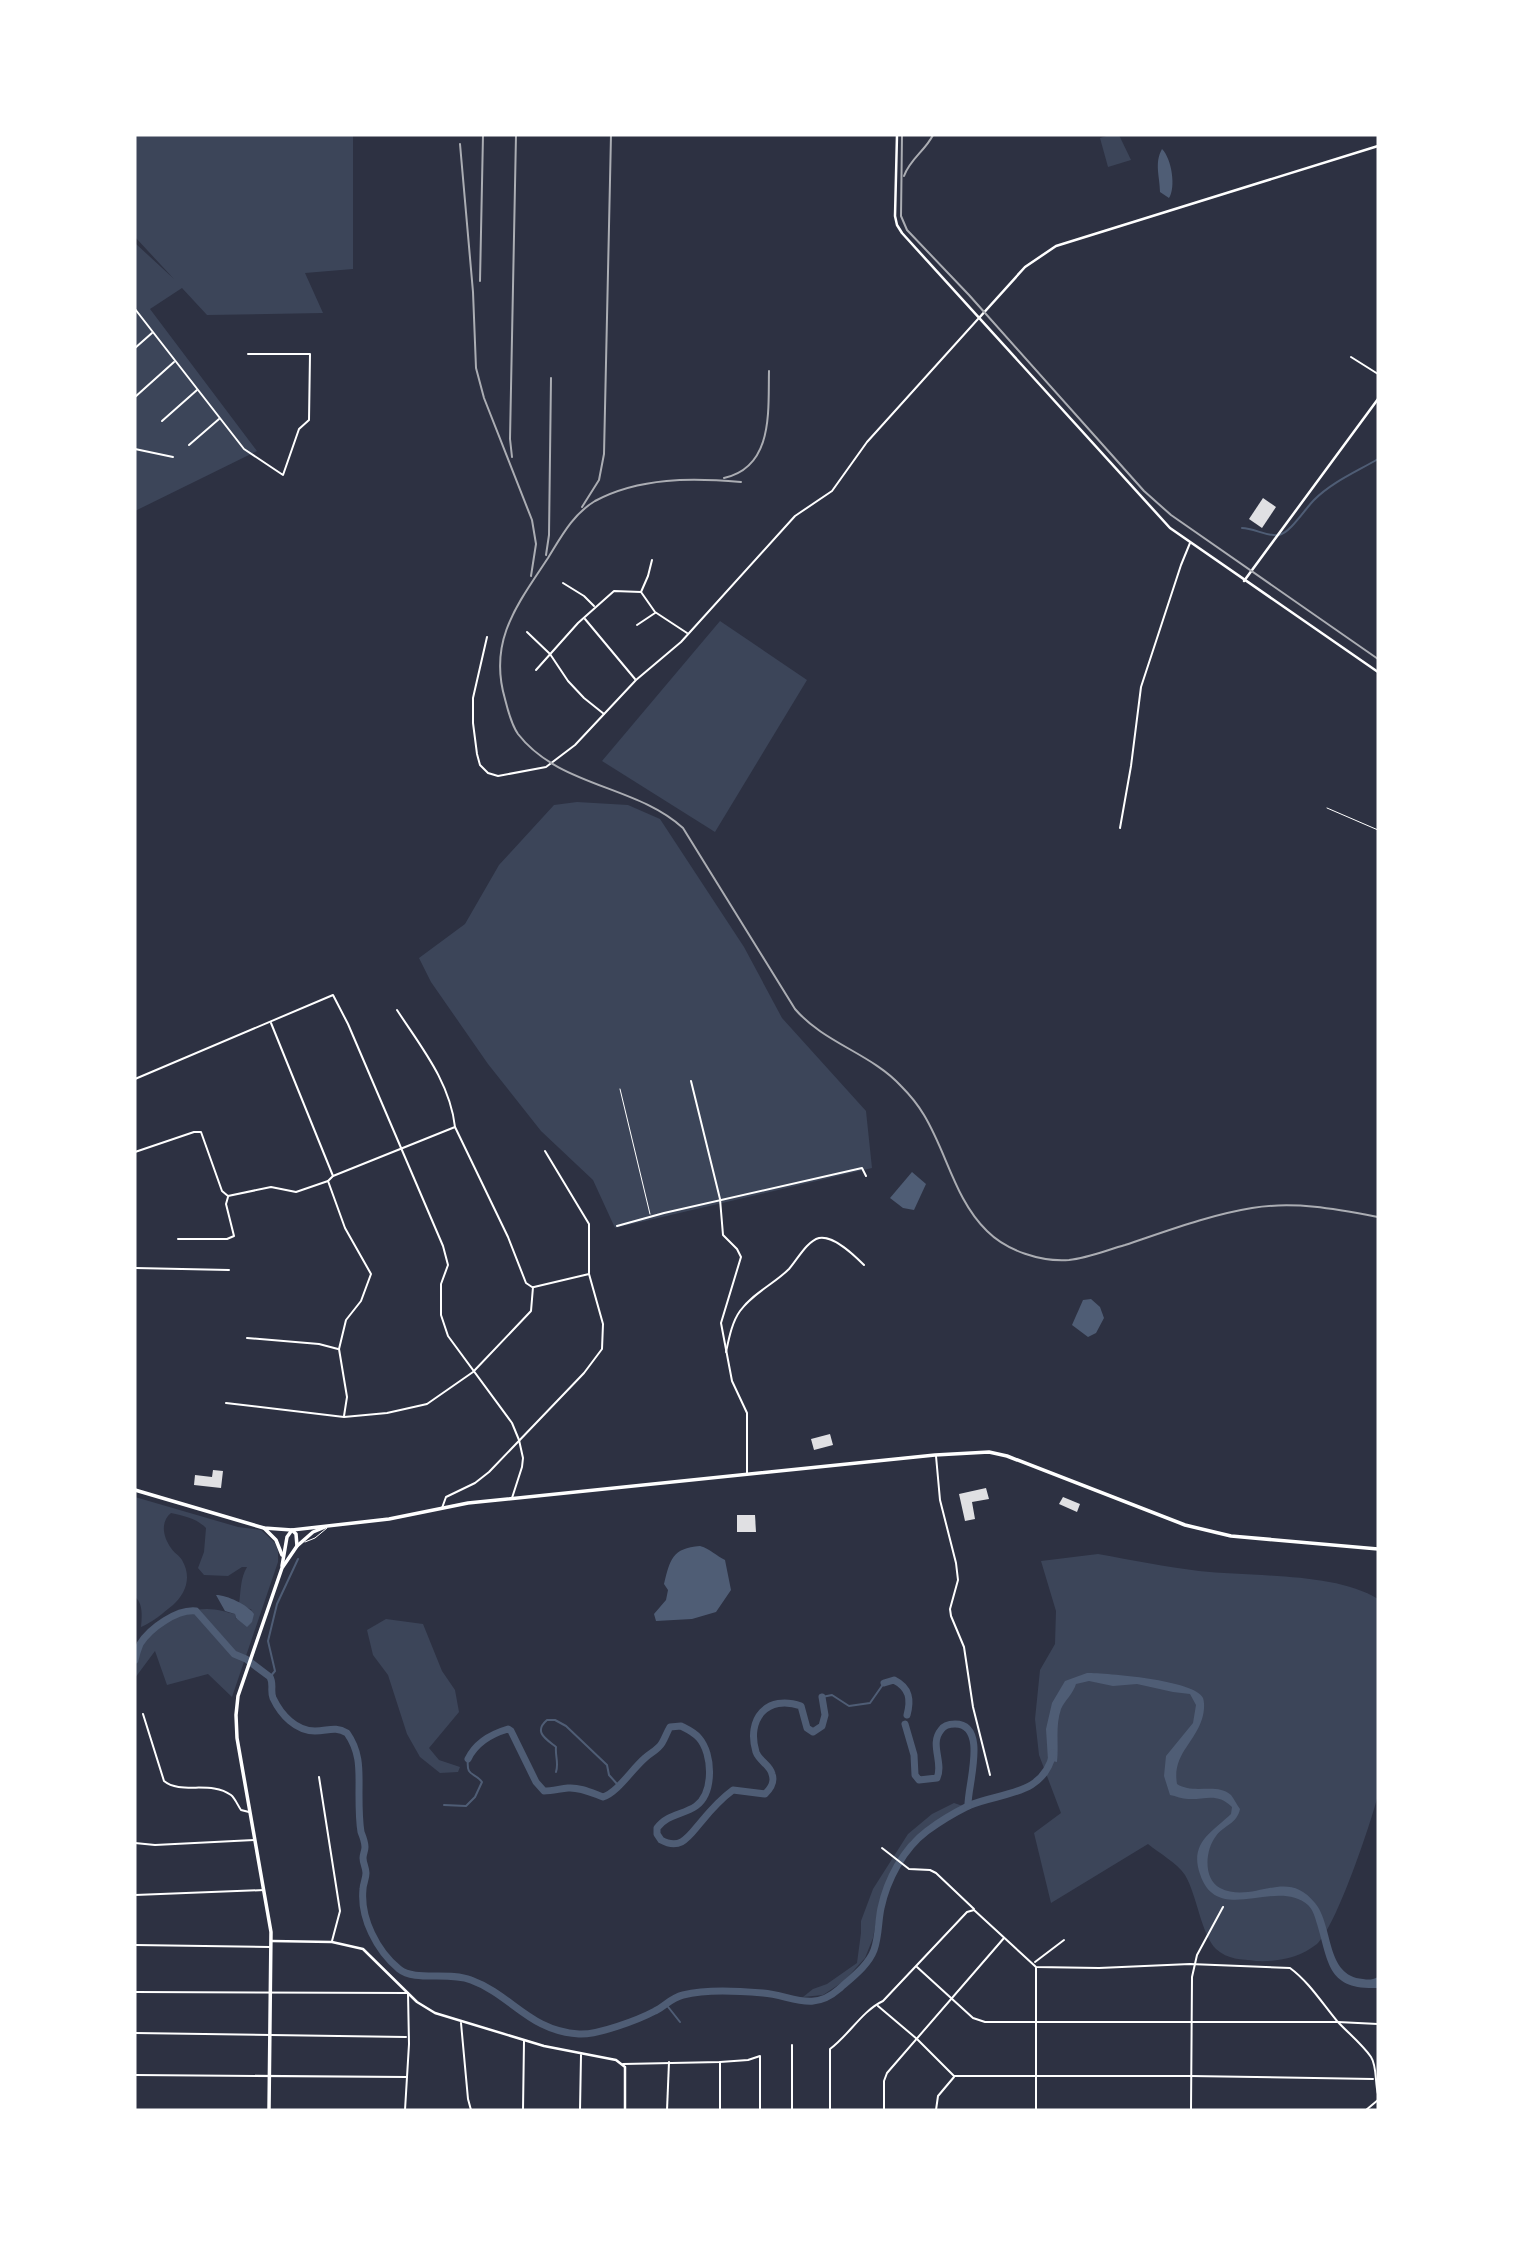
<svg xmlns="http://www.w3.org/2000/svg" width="1513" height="2245" font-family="Commissioner,sans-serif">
  <rect width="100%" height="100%" fill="#2d3142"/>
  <!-- green -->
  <g fill="#3c4559">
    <path d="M135,135H353V269L305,273L323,313L207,315L182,288L150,309L257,451L135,511V243L174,279L135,237Z"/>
    <path d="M1110,135H1119L1131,160L1108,167L1100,138Z"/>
    <path d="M720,621L807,680L715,832L602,761Z"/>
    <path d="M577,802L628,805L660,819L744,947L782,1018L866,1111L872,1168L615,1228L593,1180L541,1131L488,1064L431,982L419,958L465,924L499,865L554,805Z"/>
    <path d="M135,1497L238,1527L261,1530L275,1543L278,1551V1562L232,1697L208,1674L167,1685L155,1651L135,1678V1652L136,1655C146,1627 179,1609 207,1609C217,1609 226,1612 235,1614L236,1619L252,1610L239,1604C241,1591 240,1579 247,1567H242L228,1576L204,1575L198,1568L204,1552L206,1528C196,1518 184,1516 171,1513C160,1522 163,1537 171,1548C174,1553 179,1555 182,1560C192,1577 186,1593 173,1605C163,1613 153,1622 141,1627C142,1616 143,1603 135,1597Z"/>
    <path d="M1098,1554C1132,1560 1166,1567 1199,1571C1251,1577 1335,1572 1378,1599V1795C1371,1823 1336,1927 1317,1944C1299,1958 1278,1962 1256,1961C1241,1959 1228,1960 1216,1949C1201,1934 1197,1895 1185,1875C1177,1863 1159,1853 1148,1844L1051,1903L1034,1833L1061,1813L1039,1755L1035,1719L1040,1670L1055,1644L1056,1611L1041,1561Z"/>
    <path d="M386,1619L423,1624L442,1671L455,1690L459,1712L429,1748L439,1760L460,1767L458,1772L440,1773L420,1757L407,1734L388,1675L373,1655L367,1630Z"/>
    <path d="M954,1803L963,1806L911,1841L894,1870L879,1905L873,1938L865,1958L844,1981L823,1995L803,1997L813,1989L827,1984L857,1963L861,1933V1921L873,1889L908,1834L932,1814Z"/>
  </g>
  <!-- water -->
  <g fill="#4f5d75">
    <path d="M1162,149C1172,159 1176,188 1169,198L1160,192C1160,177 1154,163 1162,149Z"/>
    <path d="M912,1172L926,1184L914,1210L903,1208L890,1198Z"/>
    <path d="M1091,1299L1100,1307L1104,1318L1096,1333L1088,1337L1072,1325L1083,1300Z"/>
    <path d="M700,1546C711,1549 716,1556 725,1560L731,1590L716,1612L692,1619L656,1621L654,1614L666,1600L668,1590L664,1584C670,1560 672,1548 700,1546Z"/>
    <path d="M216,1595C227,1595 248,1605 254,1614L252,1622L247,1627L236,1618L235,1614L225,1611Z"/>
    <path d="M1087,1673C1106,1673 1195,1680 1203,1698C1205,1704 1204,1713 1202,1719C1194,1744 1172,1755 1177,1784C1194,1795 1217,1782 1231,1795C1234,1799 1237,1805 1240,1809C1237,1824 1224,1825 1216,1836C1205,1850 1203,1879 1220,1888C1254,1905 1286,1866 1315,1903C1334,1926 1325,1976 1363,1979C1369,1980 1372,1980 1378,1977V1988C1327,1990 1329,1963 1317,1924C1315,1917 1313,1910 1308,1905C1276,1877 1217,1927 1200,1874C1189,1843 1212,1832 1231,1814L1232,1807C1217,1792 1205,1800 1188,1799C1182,1799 1176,1796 1170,1795L1164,1776L1166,1756L1193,1723L1196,1705L1190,1694L1173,1692L1137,1684L1113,1686L1089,1681L1076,1684C1073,1694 1065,1700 1061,1709C1055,1726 1059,1744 1057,1762L1048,1760L1046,1729L1052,1703L1065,1681Z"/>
  </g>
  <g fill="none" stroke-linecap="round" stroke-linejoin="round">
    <!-- stream -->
    <g stroke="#4f5d75" stroke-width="2">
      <path d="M1242,528C1254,528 1267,537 1279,535C1290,533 1305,509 1314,500C1332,482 1356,472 1378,459"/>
      <path d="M270,1677L275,1671L268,1641L277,1604L298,1559"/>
      <path d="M822,1697L832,1695L849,1706L870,1703L884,1683"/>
      <path d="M556,1772C559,1763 555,1756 556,1747C546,1739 533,1732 547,1720H555L566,1726L607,1765L609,1775L618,1785"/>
      <path d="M444,1805L466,1806L475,1797L482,1782C474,1771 466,1778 468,1759"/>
      <path d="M665,2003L680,2022"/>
    </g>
    <!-- river -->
    <g stroke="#4f5d75" stroke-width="7">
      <path d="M135,1660C136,1655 138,1649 140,1644C150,1628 177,1609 196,1611L234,1654L246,1659L270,1677C274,1684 270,1691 273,1698C281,1715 296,1731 315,1731C328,1731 335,1726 347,1733C361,1753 359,1771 359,1794C359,1807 359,1820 361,1832C363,1837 365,1842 365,1847C365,1851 363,1854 363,1858C363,1863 366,1868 366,1873C366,1879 363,1884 363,1889C360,1918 377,1951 399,1969C415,1982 448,1971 471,1980C512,1995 529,2031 579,2034C598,2035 638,2020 655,2011C665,2006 671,1998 683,1995C707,1989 738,1991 763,1993C791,1995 812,2013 839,1989C851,1978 868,1966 874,1950C879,1936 878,1922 881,1908C887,1880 903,1849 927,1831C939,1822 954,1813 968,1806C999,1792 1044,1797 1053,1753"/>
      <path d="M884,1683L894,1680C910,1688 911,1700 907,1715"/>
      <path d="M905,1724L914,1755L915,1775L919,1780L937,1778C944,1763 929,1744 941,1730C944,1725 949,1724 955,1724C989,1724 967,1787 968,1806"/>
      <path d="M468,1759C476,1742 491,1734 508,1729L511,1731L536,1782L544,1791C552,1791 559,1789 568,1788C580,1787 592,1793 603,1797C618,1792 632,1769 645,1758C650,1753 658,1750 662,1743C665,1738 667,1732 670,1727L681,1726C687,1729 694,1732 699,1738C713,1754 714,1793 696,1806C683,1815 667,1814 657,1828V1834L661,1840C681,1851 689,1836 701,1822C710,1811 722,1798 733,1790L765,1794C771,1788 775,1782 772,1774C770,1765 759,1761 756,1752C746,1719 767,1694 801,1706L807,1728L813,1732L822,1726L825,1715L822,1697"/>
    </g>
  </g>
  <!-- building -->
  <g fill="#e0e0e3">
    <path d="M1263,498L1276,507L1262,528L1249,519Z"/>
    <path d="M830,1434L833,1445L814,1450L811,1439Z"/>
    <path d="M213,1470L223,1471L221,1488L194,1485L195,1475L212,1477Z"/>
    <path d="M986,1488L989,1499L972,1502L975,1519L965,1521L959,1494Z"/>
    <path d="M1063,1497L1080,1504L1077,1512L1059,1504Z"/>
    <path d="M737,1515H755L756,1532H737Z"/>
  </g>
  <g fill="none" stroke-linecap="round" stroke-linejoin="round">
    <!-- service -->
    <g stroke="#fff" stroke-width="1">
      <path d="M1327,808L1378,830"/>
      <path d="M620,1089L650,1214"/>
      <path d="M305,1542L315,1538L327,1528"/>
    </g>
    <!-- pedestrian -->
    <path stroke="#fff" stroke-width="2" d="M882,1848L909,1869L930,1870L936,1873L974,1909"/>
    <!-- minor -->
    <g stroke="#fff" stroke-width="2">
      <path d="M135,309L244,449L283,475L299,429L309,420L310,354H248"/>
      <path d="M135,348L152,333"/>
      <path d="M1351,357L1378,374"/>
      <path d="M135,397L174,362"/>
      <path d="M162,421L197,390"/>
      <path d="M189,445L219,419"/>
      <path d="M135,449L173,457"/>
      <path d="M652,560L648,576L641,592L655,612L687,633"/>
      <path d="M563,583L584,596L594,606"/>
      <path d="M585,619L635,679"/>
      <path d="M637,625L655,613"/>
      <path d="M527,632L550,654L568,681L584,698L604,714"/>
      <path d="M487,637L473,698V723L477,754L480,765L488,773L498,776L546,767L575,745L636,680L681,642L795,516L832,491L867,442L978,319"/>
      <path d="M536,670L578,623L614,591L641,592"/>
      <path d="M1120,828L1131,766L1141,687L1181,565L1190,543"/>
      <path d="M397,1010C421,1047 450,1082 455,1127L508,1237L526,1283L532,1287"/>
      <path d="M271,1023L333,1176"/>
      <path d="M135,1079L333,995L348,1024L443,1246L448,1265L441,1284V1315L448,1336L512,1423L519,1440L523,1458L522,1467L512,1498"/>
      <path d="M691,1081L720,1199L723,1235L737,1249L741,1257L721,1323L732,1381L747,1413V1473"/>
      <path d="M545,1151L589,1224V1273"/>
      <path d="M135,1152L194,1132H201L222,1191L228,1196L271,1187L296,1192L328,1181L333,1176L455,1127"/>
      <path d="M328,1181L345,1228L371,1274L361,1301L346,1320L339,1349L347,1397L344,1416"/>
      <path d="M617,1226L664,1213L862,1168L866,1176"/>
      <path d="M178,1239H227L234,1236L226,1204L228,1197"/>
      <path d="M135,1268L229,1270"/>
      <path d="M247,1338L319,1344L338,1349"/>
      <path d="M726,1352C729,1338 732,1322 740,1311C753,1293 774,1284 789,1269C797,1260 807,1241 819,1238C834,1235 855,1256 864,1265"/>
      <path d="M226,1403L344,1417L387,1413L427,1404L473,1372L531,1311L533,1287"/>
      <path d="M936,1456L940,1500L956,1563L958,1580L950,1609L951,1616L964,1647L973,1707L990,1775"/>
      <path d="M442,1508L446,1497L475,1483L489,1472L584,1373L602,1349L603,1324L589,1274L534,1287"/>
      <path d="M143,1714L164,1781C181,1795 211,1780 231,1795C235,1798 238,1806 241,1810L249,1812"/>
      <path d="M319,1777L340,1911L332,1941"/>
      <path d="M135,1843L155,1845L254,1840"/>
      <path d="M135,1895L264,1890"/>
      <path d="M135,1945L270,1947"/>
      <path d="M1035,1962L1064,1940"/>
      <path d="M917,1967L973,2018L985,2022H1338L1378,2024"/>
      <path d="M135,1992L408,1993L409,2044L405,2110"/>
      <path d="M878,2006L917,2039L954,2076H1191L1373,2079"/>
      <path d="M461,2023L468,2099L471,2110"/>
      <path d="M135,2033L406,2037"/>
      <path d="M623,2064L720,2062L748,2060L760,2056V2110"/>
      <path d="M135,2075L407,2077"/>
      <path d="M523,2110L524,2041"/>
      <path d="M580,2110L581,2055"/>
      <path d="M667,2110L669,2062"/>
      <path d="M720,2110V2062"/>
      <path d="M792,2110V2045"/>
      <path d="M830,2110V2049C849,2035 862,2011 883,2001L967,1912L974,1910L1036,1967L1099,1968L1190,1964L1290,1968C1309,1982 1322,2003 1337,2021C1348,2033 1362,2044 1371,2057C1377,2066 1375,2083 1378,2094"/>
      <path d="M884,2110V2081L887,2073L1004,1938"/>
      <path d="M936,2110L938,2096L954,2077"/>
      <path d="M1036,2110V1968"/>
      <path d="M1191,2110L1192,1977L1197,1955L1223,1907"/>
      <path d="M1366,2110L1378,2100"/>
    </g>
    <!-- tertiary -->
    <g stroke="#fff" stroke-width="2.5">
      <path d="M897,135L895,216L897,225L902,233L1170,528L1378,672"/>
      <path d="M979,318L1025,267L1056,246L1378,146"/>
      <path d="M1244,581L1378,399"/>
      <path d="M272,1941L332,1942L363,1949L417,2002L435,2013L544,2046L616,2060L625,2067V2110"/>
    </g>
    <!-- secondary -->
    <g stroke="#fff" stroke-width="3.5">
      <path d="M264,1528L276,1540L282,1555"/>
      <path d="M282,1566L287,1537L292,1530L296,1534L297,1546"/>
      <path d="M269,2110L271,1932L237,1738L236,1715L238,1696L282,1568L297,1546L313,1532L325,1527"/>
    </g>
    <!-- primary -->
    <path stroke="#fff" stroke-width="3.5" d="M135,1490L264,1528L292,1530L389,1519L468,1503L935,1455L989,1452L1007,1456L1185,1525L1231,1536L1378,1549"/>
    <!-- tram -->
    <g stroke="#abadb3" stroke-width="2">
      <path d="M902,135L901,216L907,230L969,295L1144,491L1171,515L1378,659"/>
      <path d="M904,176C910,159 925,151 933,135"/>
    </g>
    <!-- rail -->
    <g stroke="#abadb3" stroke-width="2">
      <path d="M460,144L473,292L476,368L484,398L532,520L536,544L531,576"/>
      <path d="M480,281L483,135"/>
      <path d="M512,457L510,439L516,135"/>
      <path d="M724,478C774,467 768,410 769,371"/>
      <path d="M741,482C692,478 640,477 595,501C573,514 561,537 548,558C517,605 488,641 505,699C508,711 511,724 518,734C559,787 636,785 683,828L795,1009C824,1043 872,1054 901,1086C910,1095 918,1105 924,1115C947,1153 955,1200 987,1231C1007,1251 1041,1262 1069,1260C1088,1258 1107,1250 1125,1245C1167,1231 1209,1215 1252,1208C1295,1201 1336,1209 1378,1217"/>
      <path d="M582,507L599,480L604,454L611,135"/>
      <path d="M546,555L549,535L551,378"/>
    </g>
  </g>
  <!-- border -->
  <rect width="1513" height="2245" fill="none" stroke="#ffffff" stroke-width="273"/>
</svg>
